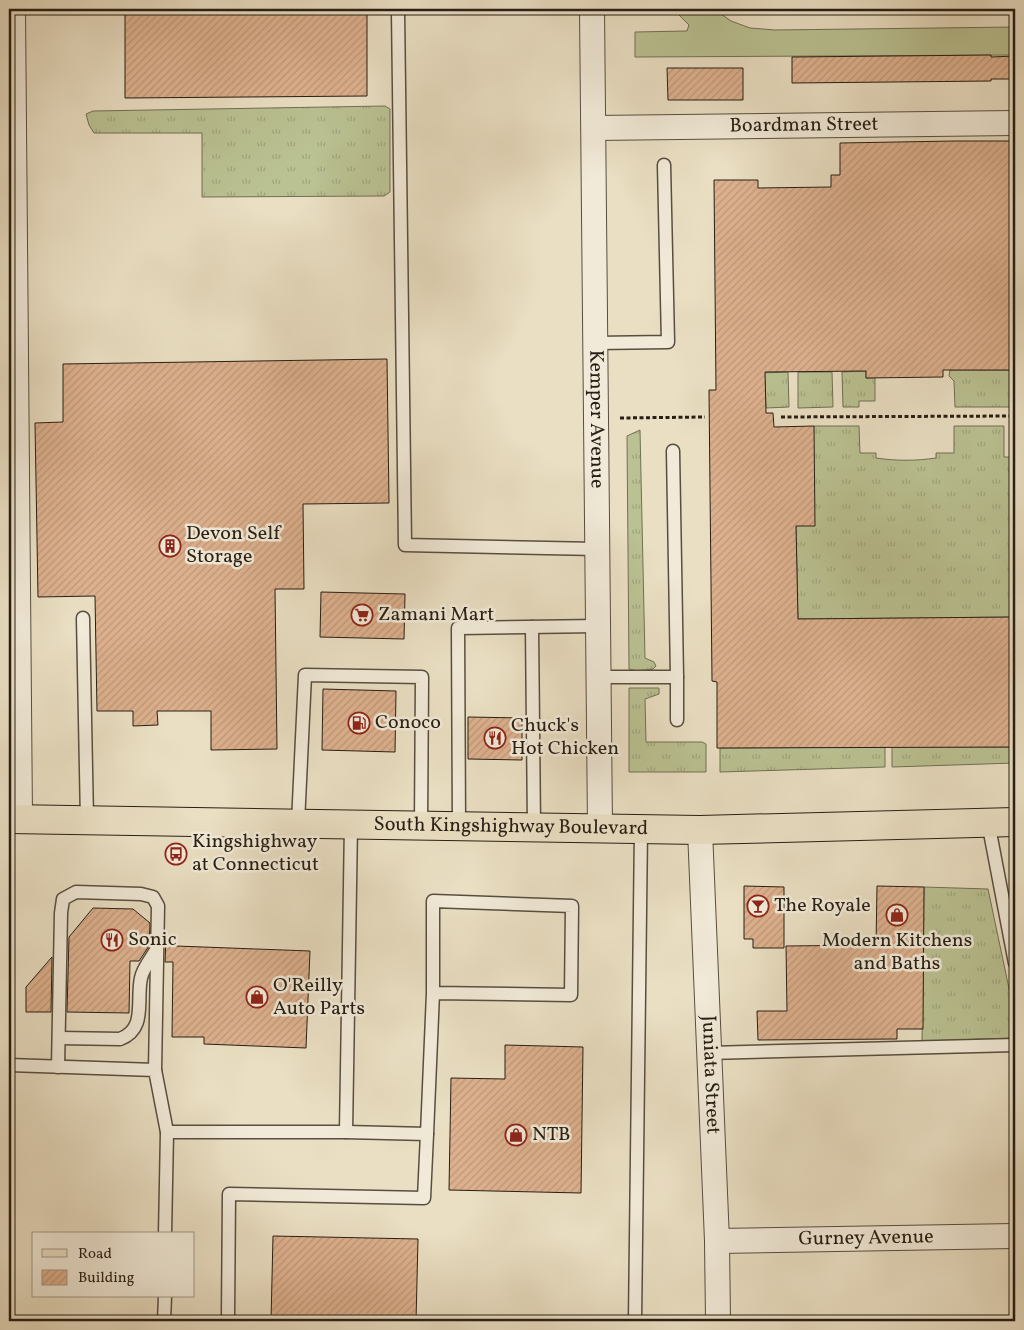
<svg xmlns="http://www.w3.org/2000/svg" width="1024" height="1330" font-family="Vollkorn,serif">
  <defs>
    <pattern id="grass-tufts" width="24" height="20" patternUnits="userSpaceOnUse" patternTransform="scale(1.25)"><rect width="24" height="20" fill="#bac192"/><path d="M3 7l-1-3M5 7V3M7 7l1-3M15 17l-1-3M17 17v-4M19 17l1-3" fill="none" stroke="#a0a57d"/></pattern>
    <pattern id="building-hatch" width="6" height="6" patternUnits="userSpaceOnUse" patternTransform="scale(1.25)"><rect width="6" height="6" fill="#deb18e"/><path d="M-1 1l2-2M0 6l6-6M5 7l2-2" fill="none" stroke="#be987a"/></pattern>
  </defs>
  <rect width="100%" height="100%" fill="#eadfc3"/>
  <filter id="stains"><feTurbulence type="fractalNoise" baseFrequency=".004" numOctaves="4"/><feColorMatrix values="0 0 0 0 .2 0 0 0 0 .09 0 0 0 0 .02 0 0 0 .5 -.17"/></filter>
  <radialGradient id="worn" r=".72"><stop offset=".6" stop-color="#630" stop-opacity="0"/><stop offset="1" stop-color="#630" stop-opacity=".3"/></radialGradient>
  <!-- grass -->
  <g fill="url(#grass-tufts)" stroke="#707054">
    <path d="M385,106L390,109V192L384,196L202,197V133H94L89,125L86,114L93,111Z"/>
    <path d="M950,370H1014V407H955L954,381L949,376Z"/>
    <path d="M866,371V378H875V401H859V407H843L842,372Z"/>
    <path d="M788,372L789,407L766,408L765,382L762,373Z"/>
    <path d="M798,372H832L833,407L798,408Z"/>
    <path d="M814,426H859L860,453H876V458C897,461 915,461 936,458V453H954V426H1004V457H1015V617L798,619L796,526Z"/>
    <path d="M640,430L645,658L654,662L656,666L653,669L637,671L629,669L627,436Z"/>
    <path d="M629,688H659V694L645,699L646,742H702L706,744V772H629Z"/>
    <path d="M885,747V767L720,772V748Z"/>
    <path d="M892,747H1015V763L892,767Z"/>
    <path d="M924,887L988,889L1015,1017V1038L922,1041Z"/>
  </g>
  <!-- garden -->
  <path fill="#bac192" stroke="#707054" d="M673,9H714L731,21L750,28L775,30L1015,27V55L635,57V32L687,31L689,25Z"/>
  <!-- building -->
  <g fill="url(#building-hatch)" stroke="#271e15">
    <path d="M125,9H367V96L125,98Z"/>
    <path d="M991,55V57L1015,56V79H991V81L792,83V57Z"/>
    <path d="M667,68H743V100H668Z"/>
    <path d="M955,141H1011V171H1015V370H943V377L866,378V371L765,372L766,413H773L774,427L814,426L815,526H796L798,619L1015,617V747L717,748V682L712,681L709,390H716L714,180H758V188L831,187V175H840V143Z"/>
    <path d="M387,359L389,503L303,504L304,589H275L277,749L211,750V711H157L158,725L133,726V711H97L95,596L38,597L35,423L63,422V364Z"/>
    <path d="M321,592L405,594L404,639L320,637Z"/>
    <path d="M323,689L396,691L395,752L322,750Z"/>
    <path d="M468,717L522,718V760L468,759Z"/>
    <path d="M744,886L784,887V948H753V939H744Z"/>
    <path d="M877,886L924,887L923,1029H897V1039L758,1040L757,1011H787L786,946L876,945Z"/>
    <path d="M93,908L133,909L150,923L149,946L139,961H130L129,1013L67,1012L69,937Z"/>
    <path d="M166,937L176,946L310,951L306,1048L204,1044V1037H172L173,962H165Z"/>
    <path d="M52,957L51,1012H26V987Z"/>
    <path d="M505,1045L583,1047L581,1193L449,1190L451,1078L505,1079Z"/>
    <path d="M273,1236L418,1239L416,1321H271Z"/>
  </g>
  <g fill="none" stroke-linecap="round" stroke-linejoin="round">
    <!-- service casing -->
    <g stroke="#584e40" stroke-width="15">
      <g id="service">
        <path d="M398,11L405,545L597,549"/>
        <path d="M596,343L668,342L664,165"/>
        <path d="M83,618L87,820"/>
        <path d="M532,627L534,827"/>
        <path d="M598,677H677L673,451"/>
        <path d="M677,677V720"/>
        <path d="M988,822L1015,963"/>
        <path d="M298,823L305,675L422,677L421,825"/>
        <path d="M459,826L458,628L598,626"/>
        <path d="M59,1038L120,1039C147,1029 136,1001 141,978C143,968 151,959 156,950"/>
        <path d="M709,1053L1015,1045"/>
        <path d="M9,1065L155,1070L167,1132L165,1234"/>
        <path d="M58,1067L61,913L63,899L76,892L141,894L153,897L158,906L155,1070"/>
        <path d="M167,1132H346L351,824"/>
        <path d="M346,1132L427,1134L433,993V901L572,906L571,995L433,993"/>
        <path d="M228,1317L229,1194L424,1198L427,1134"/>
        <path d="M164,1321L165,1296"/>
        <path d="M635,1321L641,829"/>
      </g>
    </g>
    <!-- minor casing -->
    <g stroke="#584e40" stroke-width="26">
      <g id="minor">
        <path d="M13,9L20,819"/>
        <path id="s1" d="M592,9L600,828"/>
        <path id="s2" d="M594,128L1015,123"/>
        <path id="s3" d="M700,830L717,1241L718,1321"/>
        <path id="s4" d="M717,1241L1015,1236"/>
      </g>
    </g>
    <!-- primary casing -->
    <g stroke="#271e15" stroke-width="30">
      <g id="primary">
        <path id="s5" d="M9,819L700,830L1015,822"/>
      </g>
    </g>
    <!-- path -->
    <g stroke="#271e15" stroke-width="3" stroke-dasharray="4 2.5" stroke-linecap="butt">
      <path d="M781,417L1015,416"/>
      <path d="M620,418L705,417"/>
    </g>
    <!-- service -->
    <use href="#service" stroke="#f1ead8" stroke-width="12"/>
    <!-- minor -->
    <use href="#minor" stroke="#f1ead8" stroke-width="24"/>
    <!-- primary -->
    <use href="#primary" stroke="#eadfc3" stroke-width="28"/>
  </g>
  <!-- icons -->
  <defs>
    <g id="building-ring" transform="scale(1.125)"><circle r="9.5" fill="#f1ead8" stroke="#8f2418" stroke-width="1.5"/><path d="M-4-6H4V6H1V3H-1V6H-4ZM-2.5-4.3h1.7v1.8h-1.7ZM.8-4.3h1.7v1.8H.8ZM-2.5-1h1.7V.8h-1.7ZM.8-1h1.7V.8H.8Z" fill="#8f2418"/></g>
    <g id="supermarket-ring" transform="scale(1.125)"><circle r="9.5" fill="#f1ead8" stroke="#8f2418" stroke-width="1.5"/><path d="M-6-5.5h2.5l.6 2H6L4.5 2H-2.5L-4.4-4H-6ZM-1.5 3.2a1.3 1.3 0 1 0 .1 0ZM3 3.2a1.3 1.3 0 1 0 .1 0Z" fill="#8f2418"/></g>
    <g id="fuel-ring" transform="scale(1.125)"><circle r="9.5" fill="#f1ead8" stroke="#8f2418" stroke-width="1.5"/><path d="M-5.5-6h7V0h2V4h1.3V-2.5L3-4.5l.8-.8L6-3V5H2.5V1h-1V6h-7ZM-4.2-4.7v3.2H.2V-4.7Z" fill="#8f2418"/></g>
    <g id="restaurant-ring" transform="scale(1.125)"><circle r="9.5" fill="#f1ead8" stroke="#8f2418" stroke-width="1.5"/><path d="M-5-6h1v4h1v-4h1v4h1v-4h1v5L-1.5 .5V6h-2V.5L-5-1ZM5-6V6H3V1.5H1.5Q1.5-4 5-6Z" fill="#8f2418"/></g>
    <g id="bus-ring" transform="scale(1.125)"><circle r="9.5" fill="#f1ead8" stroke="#8f2418" stroke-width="1.5"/><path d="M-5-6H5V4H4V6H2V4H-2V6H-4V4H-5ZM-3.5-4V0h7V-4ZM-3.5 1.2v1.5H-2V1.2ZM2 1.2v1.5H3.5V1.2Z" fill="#8f2418"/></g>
    <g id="bar-ring" transform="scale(1.125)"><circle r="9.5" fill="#f1ead8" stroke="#8f2418" stroke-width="1.5"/><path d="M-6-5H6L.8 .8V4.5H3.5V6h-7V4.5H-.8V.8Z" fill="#8f2418"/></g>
    <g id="shop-ring" transform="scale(1.125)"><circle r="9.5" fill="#f1ead8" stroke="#8f2418" stroke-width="1.5"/><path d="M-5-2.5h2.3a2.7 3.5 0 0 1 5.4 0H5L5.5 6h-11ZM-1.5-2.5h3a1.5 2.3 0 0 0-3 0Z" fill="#8f2418"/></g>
  </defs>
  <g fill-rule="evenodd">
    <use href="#building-ring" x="170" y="546"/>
    <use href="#supermarket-ring" x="362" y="615"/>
    <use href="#fuel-ring" x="359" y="723"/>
    <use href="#restaurant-ring" x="495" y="738"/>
    <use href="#bus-ring" x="176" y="854"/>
    <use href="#bar-ring" x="758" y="906"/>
    <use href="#shop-ring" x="897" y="915"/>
    <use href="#restaurant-ring" x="112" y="940"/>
    <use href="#shop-ring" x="257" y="997"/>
    <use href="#shop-ring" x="516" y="1135"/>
  </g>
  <g text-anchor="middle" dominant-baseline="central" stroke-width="5" stroke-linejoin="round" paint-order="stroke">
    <!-- street labels -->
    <g font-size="20" fill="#271e15" stroke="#f1ead8">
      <text stroke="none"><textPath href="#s2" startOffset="210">Boardman Street</textPath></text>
      <text stroke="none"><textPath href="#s1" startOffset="410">Kemper Avenue</textPath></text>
      <text stroke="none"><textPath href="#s5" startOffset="502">South Kingshighway Boulevard</textPath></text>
      <text stroke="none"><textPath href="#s3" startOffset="245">Juniata Street</textPath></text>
      <text stroke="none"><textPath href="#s4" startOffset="149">Gurney Avenue</textPath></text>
    </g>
    <!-- poi labels -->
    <g font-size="20" fill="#271e15" stroke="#f1ead8" text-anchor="start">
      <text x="186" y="534">Devon Self<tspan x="186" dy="23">Storage</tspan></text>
      <text x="378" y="615">Zamani Mart</text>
      <text x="375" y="723">Conoco</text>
      <text x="511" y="726">Chuck's<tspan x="511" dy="23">Hot Chicken</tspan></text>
      <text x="192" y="842">Kingshighway<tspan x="192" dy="23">at Connecticut</tspan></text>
      <text x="774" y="906">The Royale</text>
      <text x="128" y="940">Sonic</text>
      <text x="897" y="941" text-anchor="middle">Modern Kitchens<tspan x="897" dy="23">and Baths</tspan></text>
      <text x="273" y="986">O'Reilly<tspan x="273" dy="23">Auto Parts</tspan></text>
      <text x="532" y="1135">NTB</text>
    </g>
  </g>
  <!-- margin -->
  <rect width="1024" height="1330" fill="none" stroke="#eadfc3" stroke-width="30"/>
  <rect x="10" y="10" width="1004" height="1310" fill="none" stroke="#271e15" stroke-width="2.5"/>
  <rect x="15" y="15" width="994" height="1300" fill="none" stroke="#271e15"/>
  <!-- legend -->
  <rect x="32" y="1232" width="162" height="65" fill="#f1ead8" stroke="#a0988a"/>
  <rect x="42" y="1249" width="25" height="8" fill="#eadfc3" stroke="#a0988a"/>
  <text x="78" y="1258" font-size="15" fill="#271e15">Road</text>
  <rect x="42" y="1270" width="25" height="15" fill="url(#building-hatch)" stroke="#a0988a"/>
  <text x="78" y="1282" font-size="15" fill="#271e15">Building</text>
  <rect width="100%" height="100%" filter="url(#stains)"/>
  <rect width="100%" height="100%" fill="url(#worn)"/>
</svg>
